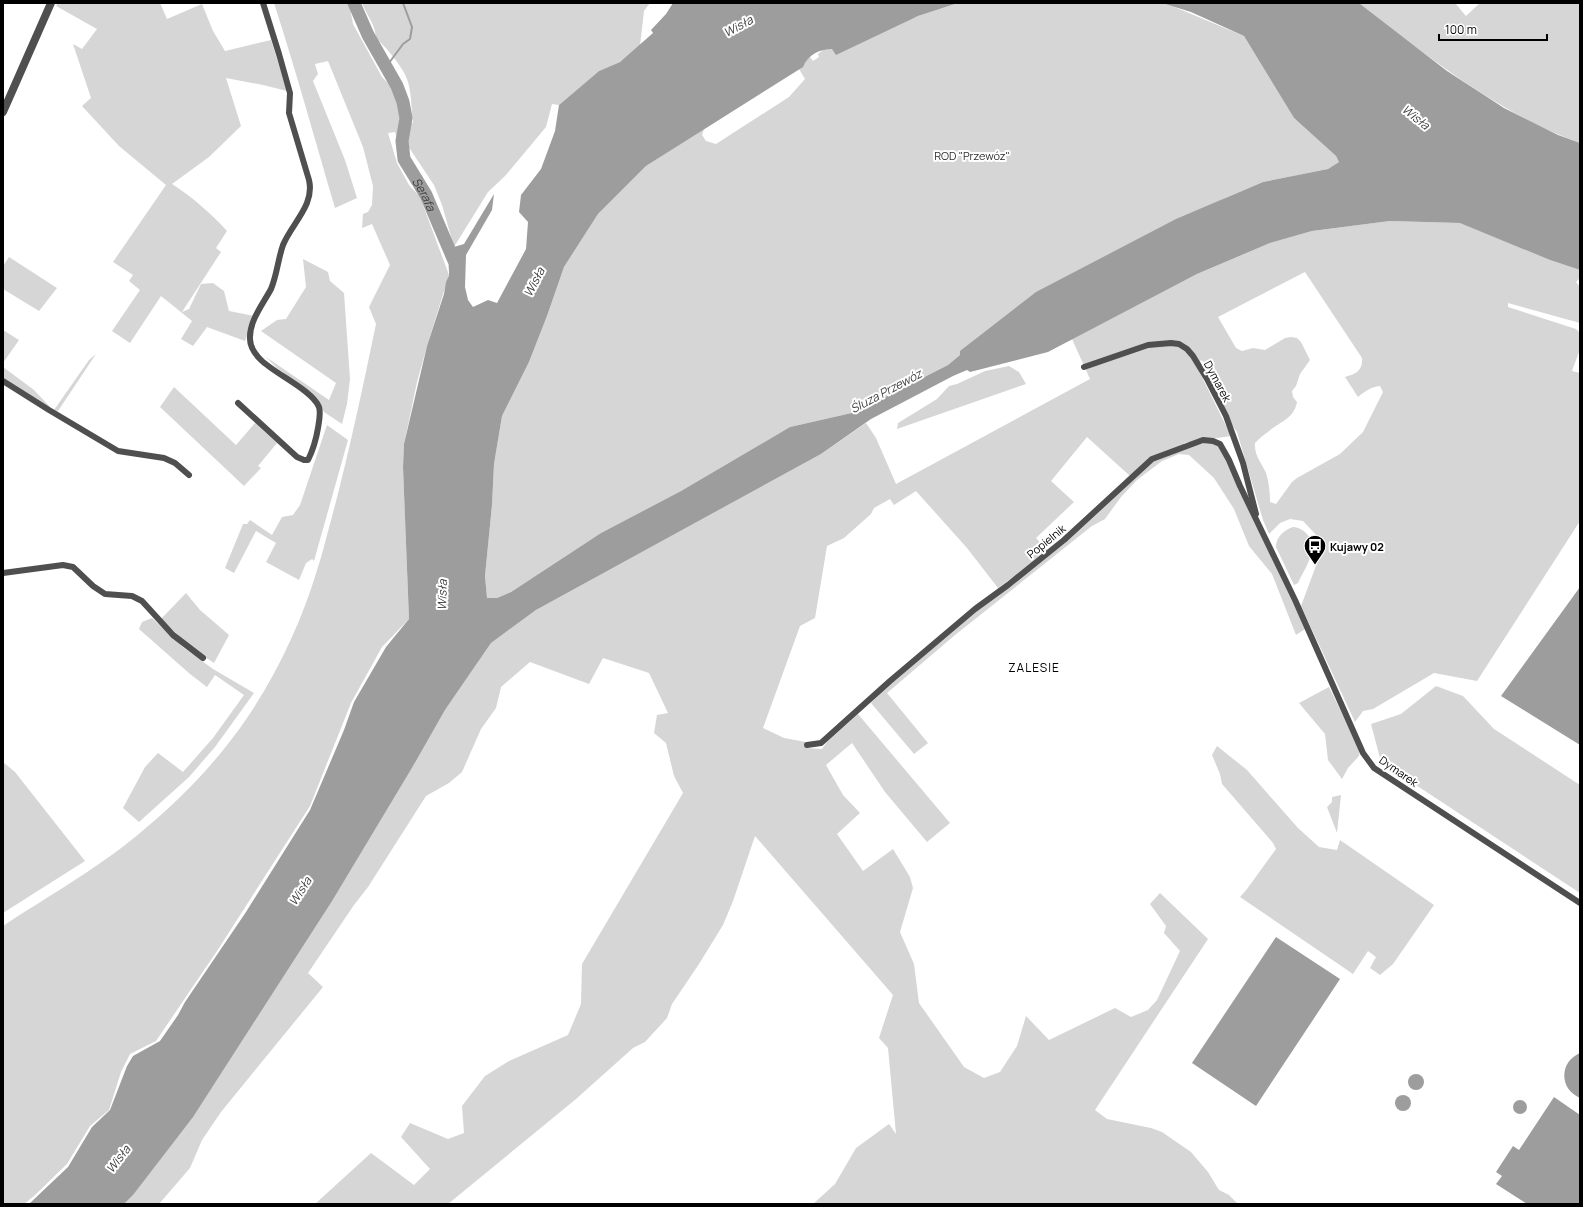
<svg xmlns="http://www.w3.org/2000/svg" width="1583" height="1207" font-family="Manrope,sans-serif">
  <rect width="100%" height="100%" fill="#fff"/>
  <!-- green -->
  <g fill="#d6d6d6" fill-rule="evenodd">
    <path d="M58,3H160L167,19L202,4L213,31L225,51L271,40L287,91L263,85L226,78L241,126L209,157L172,184C192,197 211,213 227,231L216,248L221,252L182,312L189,309L201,284L213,283L224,291L229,311L254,316L245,341L207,327L193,346L181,339L192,321L161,296L130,343L112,331L140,290L129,281L133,275L113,262L166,185L119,146L82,106L91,98L73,44L82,49L97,29L56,6Z"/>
    <path d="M274,3H349L353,24L382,77L396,92L400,104L401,130H405L413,122C411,108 412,93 407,79C403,67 385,46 375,37C378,29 365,12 362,3H650L644,11L640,46L620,62L599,71L559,105L552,104L546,127L505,176L488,192L454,247L442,205L434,185L410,149L405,144H399L395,132L388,133L397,163L409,185L420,197L449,275L427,346L417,382L404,444L403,467L409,619L382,647L351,703L310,806L217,951L156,1041L130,1054L121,1072L109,1110L90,1126L67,1164L34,1196L24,1204H3V926C51,894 104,865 147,827C186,794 221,757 249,715C279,670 303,618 318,567C323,552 326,538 330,524C348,458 362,391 376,324L369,307L390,265L372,224L362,228L363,214L368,212L372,205L373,186L363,147L328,61L315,64L318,74L313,81L345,160L357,198L335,208C315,140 296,71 274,3Z"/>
    <path d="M958,3H1162L1172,6L1244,36L1294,118L1336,156L1339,162L1328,169L1263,182L1225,198L960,355L948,365L856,412L790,427L681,491L601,533L511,592L497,598H487L485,576L492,505L494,464L502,416L529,362L547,316L564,267L598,214L646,166L704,129L702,135L706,141L716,144L789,97L805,79L799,69C804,66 805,61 810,57L813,61L819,57L817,52L818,54L823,50V49H832L918,16Z"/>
    <path d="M1359,3H1455L1466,16L1480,3H1580V143C1497,113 1429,57 1359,3Z"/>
    <path d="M1390,221L1461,223L1550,260L1580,270V280L1579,279L1576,282L1580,287V323L1508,303V307L1576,329L1580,333V349L1572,371L1580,373V521L1477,681L1434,673L1373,709L1363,711L1355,722L1301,606L1320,555L1319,538L1303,521L1290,519L1280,523L1269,534L1263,520L1237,432L1230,422L1213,380L1210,368L1206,363L1201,360L1196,365L1231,436L1184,443L1183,448L1209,442L1218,446L1226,459L1305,629L1296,635L1272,574L1249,546L1234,509L1214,478L1189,455L1179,454L1162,461L1137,480L1121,497L1105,519L1092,526L955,635L887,693L928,743L914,754L871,703L883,690L988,601L1059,547L1130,476L1087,437L1051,481L1074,502L1036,538L1048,551L998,588L967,548L916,491L894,505L890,499L874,508L871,514L844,538L827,546L815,618L800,626L763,728L784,738L806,742V748L822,749L827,742L858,714L950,823L927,842L885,792L852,743L826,765L843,795L860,813L837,834L863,871L893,849L910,877L913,888L900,932L914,964L919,1003L964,1067L984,1078L1000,1072L1017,1046L1026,1016L1049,1040L1115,1008L1131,1017L1148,1010L1157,1000L1180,951L1164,933L1166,926L1150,904L1160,893L1208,939L1095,1110L1107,1119L1151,1128L1162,1132L1191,1152L1208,1172L1219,1190L1229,1195L1238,1204H813L835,1184L856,1148L889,1124L896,1134L888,1048L879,1038L893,995L755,836L733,901L723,925L699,964L672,1004L667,1018L645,1042L633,1048L576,1099L448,1204H315L371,1153L414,1185L430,1169L401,1137L410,1123L448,1139L464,1133L462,1106L485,1076L509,1061L568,1035L581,1004L582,964L683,793L674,776L666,743L654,733L657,715L668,713L649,673L603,658L589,684L530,662L501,687L496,708L481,729L462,772L449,783L426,796L368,887L354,905L308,973L323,987L221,1112L202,1140L190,1168L159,1204H124L133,1195L416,761L445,710L491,643L536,610L821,454L866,423L876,438L896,484L1090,379L1072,339L1197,274L1270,243L1312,231ZM1305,272L1362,358C1363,371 1356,374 1345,377L1358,397C1365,391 1371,387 1380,386L1383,392L1363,432L1340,454L1297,478L1292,482L1276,504L1270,502C1270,492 1269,483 1266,473C1261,462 1254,455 1255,443C1259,439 1263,435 1268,432C1279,422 1294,419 1297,402L1293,397L1292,391L1296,386L1300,374L1310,360L1301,342L1297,338L1291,337L1285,338L1265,350L1253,348L1242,351L1236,348L1218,317Z"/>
    <path d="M9,257L57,288L39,311L3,289V266Z"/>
    <path d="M303,259L328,272L330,281L344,293L350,379L347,404L342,424L324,412L317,398L277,368L266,357L329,400L336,383L261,331L277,320L286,319L306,287Z"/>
    <path d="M3,330L19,340L3,363Z"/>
    <path d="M96,354L58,411L54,410L89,360Z"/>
    <path d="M1009,366L1019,372L1026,384L897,429L898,423L937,399L949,386L957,384L985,371Z"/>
    <path d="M3,367L34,390L50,407L3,379Z"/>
    <path d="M174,387L236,445L255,423L277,443L258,466L261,468L244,486L160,407Z"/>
    <path d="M327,425L348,440L314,561L312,559L306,563L299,580L266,562L276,543L256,531L234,573L225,568L243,524H247L250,520L272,535L282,517L293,515L300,505Z"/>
    <path d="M1293,527C1298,527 1303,530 1307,534C1320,548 1304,570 1298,583L1294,585L1276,547C1276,537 1284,530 1293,527Z"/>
    <path d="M186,593L200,610L229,635L214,663L194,650L161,619Z"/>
    <path d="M152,618L184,648L213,669L254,693L215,747L189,777L139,822L123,808L145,767L158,753L183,772L213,738L244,695L215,675L207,687L190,674L139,629L142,622Z"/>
    <path d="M1436,686L1463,696L1494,729L1580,785V893L1381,762L1371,724L1401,714Z"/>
    <path d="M1329,687L1360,750L1359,756L1348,768L1342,779L1328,760L1325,734L1299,703Z"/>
    <path d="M1217,746L1247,770L1298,828L1319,847L1337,850L1340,840L1434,905L1393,964L1380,975L1370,968L1376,957L1368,951L1353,974L1240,897L1247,889L1276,849L1273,843L1222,784L1220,774L1212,755Z"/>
    <path d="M3,762L15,772L85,861L3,913Z"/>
    <path d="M1341,795L1337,833L1327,807L1332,802V797Z"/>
  </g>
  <!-- water -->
  <g fill="#9d9d9d">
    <path d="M673,3H958L918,16L836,55L832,49C819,49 808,55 803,67L646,166L598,214L564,267L547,316L529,362L502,416L494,464L492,505L485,576L487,598H497L511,592L601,533L681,491L790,427L856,412L948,365L960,355V351L1036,292L1176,219L1263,182L1328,169L1339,162L1336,156L1294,118L1244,36L1191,12L1162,3H1359L1447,71L1504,108L1558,135L1580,143V270L1550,260L1460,223L1390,221L1312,231L1270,243L1197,274L1048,352L970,372L967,370L953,376L871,419L821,454L536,610L491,643L445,710L416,761L332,901L193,1117L133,1195L124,1204H29L68,1167L92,1127L110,1110L127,1066L133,1056L160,1041L178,1015L185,1002L246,912L310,810L344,730L354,702L386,647L409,619L403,467L404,444L427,346L444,294L446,282L455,263L454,247L464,244L494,194L492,210L466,255L465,287L468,300L473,307L488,300L497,303L526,249L528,222L519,212L521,195L541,169L555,131L559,105L599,71L620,62L653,33L651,30L666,14Z"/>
    <path d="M1580,587V745L1501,696Z"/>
    <path d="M1276,937L1340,979L1256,1106L1192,1063Z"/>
    <path d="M1580,1053V1098C1559,1089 1559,1062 1580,1053Z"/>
    <circle cx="1416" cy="1082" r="8"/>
    <circle cx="1403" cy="1103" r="8"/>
    <path d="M1554,1097L1580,1115V1204H1527L1496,1184L1502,1176L1496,1172L1513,1146L1519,1150Z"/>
    <circle cx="1520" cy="1107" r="7"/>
  </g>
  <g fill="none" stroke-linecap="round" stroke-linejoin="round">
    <!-- stream -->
    <path stroke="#9d9d9d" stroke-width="2" d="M386,67L403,44L410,39L412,27L403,3"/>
    <!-- river -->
    <path stroke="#9d9d9d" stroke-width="13" id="s1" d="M354,3L368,35L397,86L403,102L406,118L402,141L404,159L426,195L455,263L456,281"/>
    <!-- minor -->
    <g stroke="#4f4f4f" stroke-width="6">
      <path d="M1084,367L1148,345L1171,343L1179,344L1187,349L1193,356L1207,379L1226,416L1243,463L1256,514"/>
      <path d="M3,381L49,410L118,451L164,458L175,463L189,475"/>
      <path d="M238,403L297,457L304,460H308C313,450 316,440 318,428C319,422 321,413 319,407C312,390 275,374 261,360C255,354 250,347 250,339C249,321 263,304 271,289C277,275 278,259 283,245C292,223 315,205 309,180L289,113L290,93L279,54L263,3"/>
      <path d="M3,573L63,565L73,567L93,586L105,594L132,596L142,601L173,635L203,658"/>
      <path d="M807,745L821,743L890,681L975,609L1008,585L1064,540L1152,459L1203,440L1213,441L1220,444L1229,460L1240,486L1295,600L1363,753L1374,768L1580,903"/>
    </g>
    <!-- tertiary -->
    <path stroke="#4f4f4f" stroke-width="8" d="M3,112L51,3"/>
  </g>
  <!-- icons -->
  <defs>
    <g id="bus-pin" transform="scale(1.15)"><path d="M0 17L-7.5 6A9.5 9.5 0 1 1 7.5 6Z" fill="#000" stroke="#fff"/><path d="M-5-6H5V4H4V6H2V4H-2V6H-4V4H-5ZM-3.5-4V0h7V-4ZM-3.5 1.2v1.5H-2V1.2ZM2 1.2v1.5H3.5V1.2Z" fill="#fff"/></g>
  </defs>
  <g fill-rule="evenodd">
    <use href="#bus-pin" x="1315" y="546"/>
  </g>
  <g text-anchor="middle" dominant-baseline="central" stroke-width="4" stroke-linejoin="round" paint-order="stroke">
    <!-- park labels -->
    <g font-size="11" fill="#2d2d2d" stroke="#fff">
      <text x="972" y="155">ROD "Przewóz"</text>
    </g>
    <!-- street labels -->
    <g font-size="11" fill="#000" stroke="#fff">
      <text transform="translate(1218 381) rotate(62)">Dymarek</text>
      <text transform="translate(1046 541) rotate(-39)">Popielnik</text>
      <text transform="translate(1399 771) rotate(35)">Dymarek</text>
    </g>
    <!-- poi labels -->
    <g font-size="11" font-weight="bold" fill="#000" stroke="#fff" text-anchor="start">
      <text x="1330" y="546">Kujawy 02</text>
    </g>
    <!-- water labels -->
    <g font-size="12" font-style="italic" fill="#3e3e3e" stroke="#fff">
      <text transform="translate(738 26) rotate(-29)">Wisła</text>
      <text transform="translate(1416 117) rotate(39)">Wisła</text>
      <text stroke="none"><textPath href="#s1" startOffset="209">Serafa</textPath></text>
      <text transform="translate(534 282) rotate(-63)">Wisła</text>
      <text transform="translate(886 391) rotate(-28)">Śluza Przewóz</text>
      <text transform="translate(442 595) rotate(-89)">Wisła</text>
      <text transform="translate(300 891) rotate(-58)">Wisła</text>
      <text transform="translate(118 1159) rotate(-53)">Wisła</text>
    </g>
    <!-- neighbourhood labels -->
    <g font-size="12" letter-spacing="1" fill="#000" stroke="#fff">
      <text x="1034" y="667">ZALESIE</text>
    </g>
  </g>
  <!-- border -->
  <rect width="1583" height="1207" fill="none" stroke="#000000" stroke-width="8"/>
  <!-- scale -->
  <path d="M1439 34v6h108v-6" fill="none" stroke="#000000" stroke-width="2"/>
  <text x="1445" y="34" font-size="12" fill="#000000" stroke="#ffffff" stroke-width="3" paint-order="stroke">100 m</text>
</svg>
